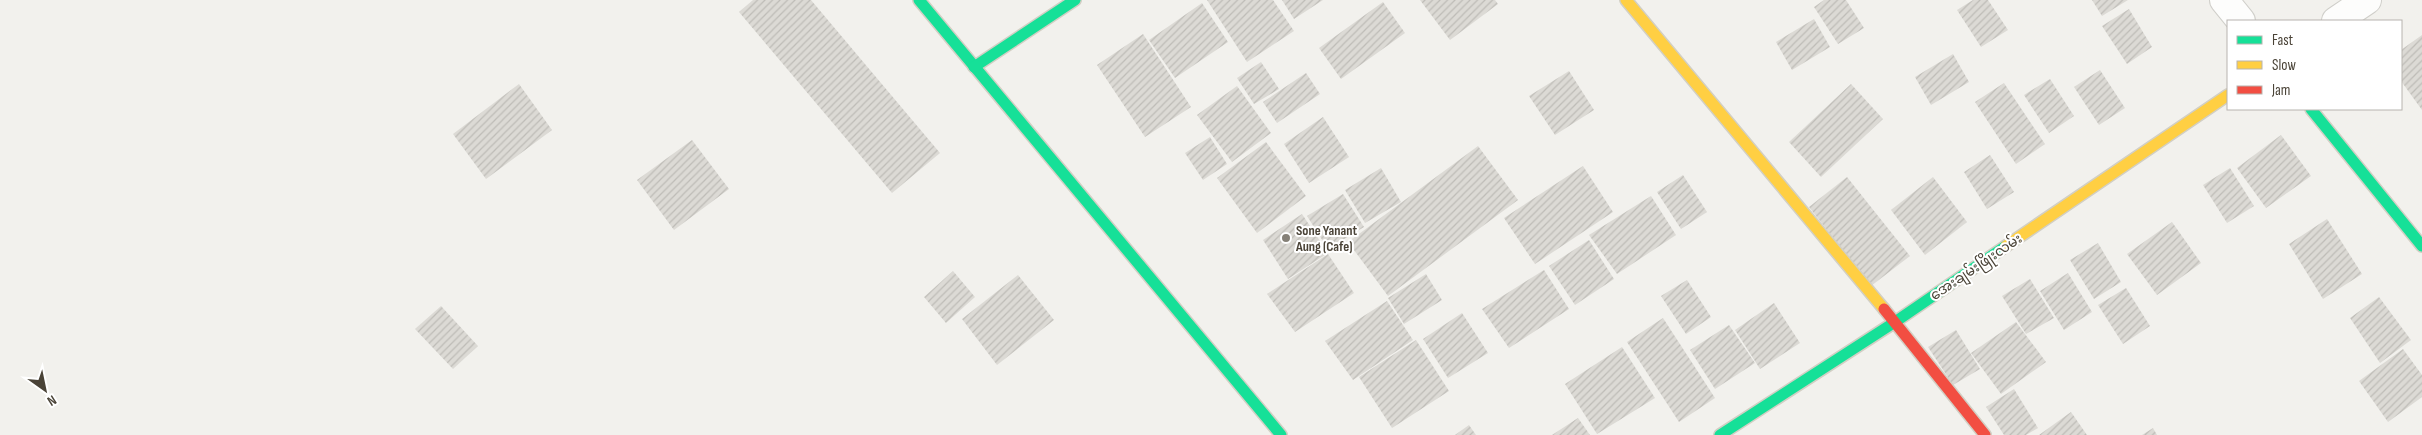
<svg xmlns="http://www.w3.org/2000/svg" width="2422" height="435" font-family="'Sofia Sans Condensed','Noto Sans Myanmar',sans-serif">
  <defs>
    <pattern id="building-hatch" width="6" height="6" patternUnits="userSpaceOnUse" patternTransform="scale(1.25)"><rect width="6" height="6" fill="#dcdad5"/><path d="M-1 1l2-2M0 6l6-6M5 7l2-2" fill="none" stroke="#bebcb7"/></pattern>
  </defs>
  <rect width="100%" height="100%" fill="#f2f1ed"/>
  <!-- building -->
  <g fill="url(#building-hatch)">
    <path d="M753,0H811L940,153L892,193L739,12Z"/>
    <path d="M1207,0H1273L1294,31L1247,62Z"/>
    <path d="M1282,0H1323L1294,19Z"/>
    <path d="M1420,0H1495L1498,4L1450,40Z"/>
    <path d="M1824,0H1846L1864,28L1838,44L1814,7Z"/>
    <path d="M1973,0H1988L2008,30L1981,47L1957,10Z"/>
    <path d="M2092,0H2128L2102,16Z"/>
    <path d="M1383,2L1405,33L1341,79L1319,48Z"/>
    <path d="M1202,3L1228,42L1175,78L1149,40Z"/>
    <path d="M2129,9L2152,47L2127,64L2102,26Z"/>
    <path d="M1814,19L1830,47L1792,70L1776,42Z"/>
    <path d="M1143,34L1191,107L1145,137L1097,65Z"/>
    <path d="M2422,35V110L2401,81V50Z"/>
    <path d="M1953,54L1969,82L1931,105L1915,77Z"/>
    <path d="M1261,62L1279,89L1254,104L1237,78Z"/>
    <path d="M2100,70L2125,108L2099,125L2074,87Z"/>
    <path d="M1569,71L1594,110L1555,135L1529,96Z"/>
    <path d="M1306,73L1320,94L1277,123L1263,102Z"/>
    <path d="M2050,79L2074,116L2049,133L2024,95Z"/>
    <path d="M2004,83L2045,144L2016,164L1975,102Z"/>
    <path d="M519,84L552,130L486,179L453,134Z"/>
    <path d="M1851,84L1883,119L1821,177L1789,142Z"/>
    <path d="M1237,86L1271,133L1232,162L1197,115Z"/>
    <path d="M1323,117L1349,157L1309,183L1284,144Z"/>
    <path d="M2281,135L2311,176L2266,208L2237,168Z"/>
    <path d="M1210,137L1227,164L1203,180L1185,153Z"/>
    <path d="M692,140L729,189L674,230L637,180Z"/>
    <path d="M1266,142L1306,196L1257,233L1217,178Z"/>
    <path d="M1478,146L1518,200L1388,296L1348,242Z"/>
    <path d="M1990,155L2014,192L1987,209L1964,172Z"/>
    <path d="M1583,166L1613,212L1535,264L1504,218Z"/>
    <path d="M1381,168L1401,202L1365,223L1345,190Z"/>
    <path d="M2230,168L2254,206L2227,223L2203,185Z"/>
    <path d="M1683,175L1707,212L1681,229L1657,192Z"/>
    <path d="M1847,177L1910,256L1871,286L1809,207Z"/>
    <path d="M1933,177L1967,222L1925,255L1891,210Z"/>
    <path d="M1343,194L1364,227L1328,249L1307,216Z"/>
    <path d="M1651,196L1676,235L1617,274L1589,235Z"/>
    <path d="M1302,214L1328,253L1288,279L1263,240Z"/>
    <path d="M2327,219L2362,274L2323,299L2289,244Z"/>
    <path d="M2172,222L2201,263L2157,295L2127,254Z"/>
    <path d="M1589,240L1614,279L1575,305L1549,266Z"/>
    <path d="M2098,243L2121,282L2094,299L2070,260Z"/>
    <path d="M1328,254L1354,293L1295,332L1267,294Z"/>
    <path d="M1544,270L1569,309L1509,348L1482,309Z"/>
    <path d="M953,271L975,297L946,323L924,297Z"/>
    <path d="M2068,273L2092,312L2064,330L2040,291Z"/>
    <path d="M1426,274L1442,300L1404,324L1388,298Z"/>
    <path d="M1018,275L1054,320L997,365L962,319Z"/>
    <path d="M2030,279L2054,318L2026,334L2002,296Z"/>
    <path d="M1687,280L1711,317L1686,334L1661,296Z"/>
    <path d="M2126,288L2150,326L2123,344L2098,305Z"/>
    <path d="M2379,297L2411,340L2380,363L2350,318Z"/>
    <path d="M1387,301L1413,340L1353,380L1325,341Z"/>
    <path d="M1774,303L1800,343L1760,369L1735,330Z"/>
    <path d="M441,306L478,346L453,369L415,329Z"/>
    <path d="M1462,313L1488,353L1448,378L1423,339Z"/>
    <path d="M1663,318L1715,398L1679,422L1627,342Z"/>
    <path d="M2016,322L2046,362L2001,394L1971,353Z"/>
    <path d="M1729,325L1755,363L1715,389L1690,350Z"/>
    <path d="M1956,330L1980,369L1953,385L1928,347Z"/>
    <path d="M1416,340L1449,391L1392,428L1359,377Z"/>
    <path d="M1622,347L1655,398L1597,434L1565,384Z"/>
    <path d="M2403,349L2422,375V397L2388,422L2359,381Z"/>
    <path d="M2014,389L2038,428L2026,435H2004L1986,407Z"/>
    <path d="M2071,412L2087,435H2039Z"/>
    <path d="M1578,418L1590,435H1552Z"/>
    <path d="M1469,425L1476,435H1455Z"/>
    <path d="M2153,428L2157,435H2142Z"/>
  </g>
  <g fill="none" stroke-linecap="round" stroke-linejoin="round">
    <!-- street casing -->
    <g stroke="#d0cfca" stroke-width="30">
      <g id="street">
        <path d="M2224,0L2241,21"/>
        <path d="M2336,21L2367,0"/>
      </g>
    </g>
    <!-- fast casing -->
    <g stroke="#d2cfc4" stroke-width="14">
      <g id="fast">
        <path d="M919,0L1281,435"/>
        <path d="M974,67L1075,0"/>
        <path d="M2311,109L2422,246"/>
        <path d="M1720,435L1895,322L2006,246"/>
      </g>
    </g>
    <!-- slow casing -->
    <g stroke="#d2cfc4" stroke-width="14">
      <g id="slow">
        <path d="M1626,0L1884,309"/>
        <path d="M2006,246L2228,95"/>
      </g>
    </g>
    <!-- jam casing -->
    <g stroke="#d2cfc4" stroke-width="14">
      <path id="jam" d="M1884,309L1985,435"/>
    </g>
    <!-- street -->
    <use href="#street" stroke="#fdfdfc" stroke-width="28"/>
    <!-- fast -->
    <use href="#fast" stroke="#16e098" stroke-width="11"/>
    <!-- slow -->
    <use href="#slow" stroke="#ffcf43" stroke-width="11"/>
    <!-- jam -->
    <use href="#jam" stroke="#f24e42" stroke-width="11"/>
  </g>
  <!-- markers -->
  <circle fill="#858077" stroke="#fff" stroke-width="2" cx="1286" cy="238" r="5"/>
  <g text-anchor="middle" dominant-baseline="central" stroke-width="4" stroke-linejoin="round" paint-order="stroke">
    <!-- poi labels -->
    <g font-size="14" font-weight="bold" fill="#4a4337" stroke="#fff" text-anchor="start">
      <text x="1296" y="230">Sone Yanant<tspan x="1296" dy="16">Aung (Cafe)</tspan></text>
    </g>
    <!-- street labels -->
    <g font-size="14" fill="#4a4337" stroke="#fff">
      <text transform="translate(1976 267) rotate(-34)">အေးချမ်းဖြိုးလမ်း</text>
    </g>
  </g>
  <!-- legend -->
  <rect x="2227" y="20" width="175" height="90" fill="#ffffff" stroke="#b7b4af"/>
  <rect x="2237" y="36" width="25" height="8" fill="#16e098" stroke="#b7b4af"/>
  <text x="2272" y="45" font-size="15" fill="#4a4337">Fast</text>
  <rect x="2237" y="61" width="25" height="8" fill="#ffcf43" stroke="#b7b4af"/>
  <text x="2272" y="70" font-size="15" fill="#4a4337">Slow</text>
  <rect x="2237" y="86" width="25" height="8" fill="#f24e42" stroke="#b7b4af"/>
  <text x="2272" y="95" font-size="15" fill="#4a4337">Jam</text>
  <!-- north arrow -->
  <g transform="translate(45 390) rotate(147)" stroke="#ffffff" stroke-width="4" paint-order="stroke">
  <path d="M0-4L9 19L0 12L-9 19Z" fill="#4a4337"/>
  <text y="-8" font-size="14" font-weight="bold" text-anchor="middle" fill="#4a4337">N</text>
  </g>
</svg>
